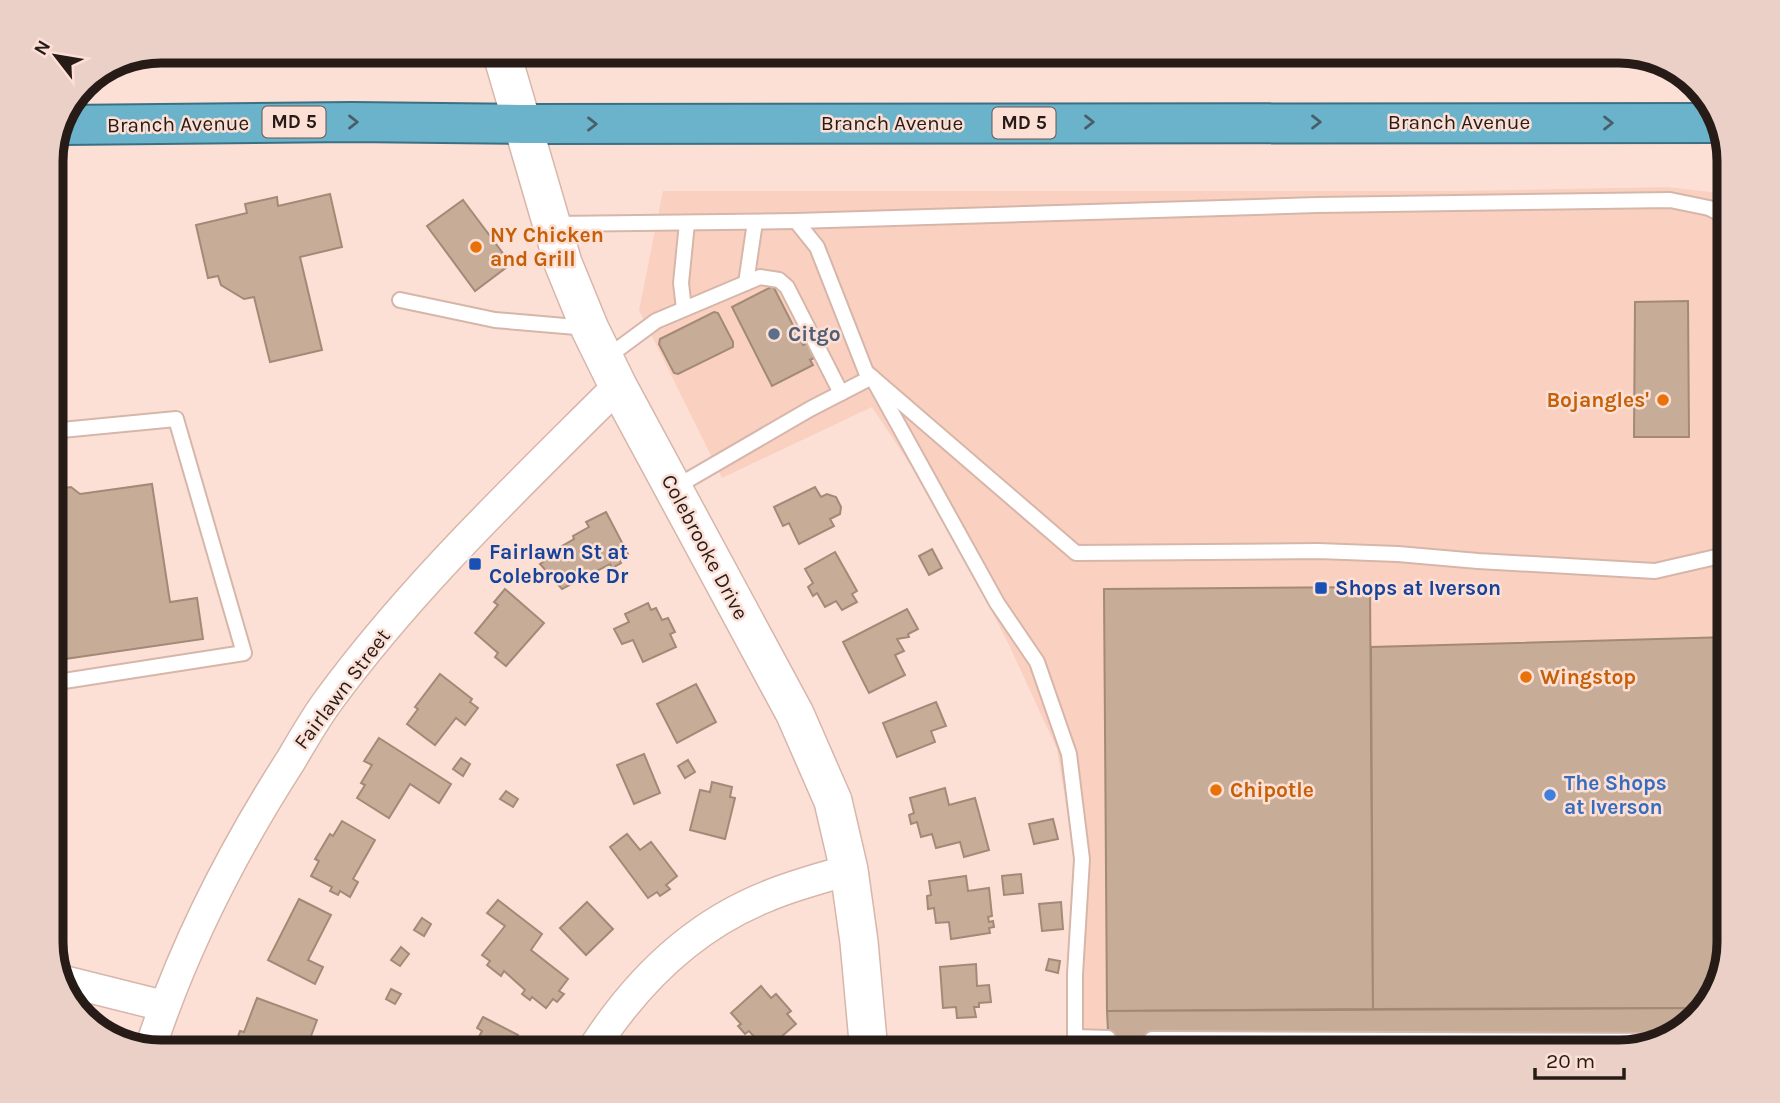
<svg xmlns="http://www.w3.org/2000/svg" width="1780" height="1103" font-family="Karla,sans-serif">
  <rect width="100%" height="100%" fill="#fce0d6"/>
  <!-- built -->
  <path fill="#fad0c1" d="M1667,187L1729,194V943L1714,998L1674,1038L1620,1052H1077L1075,860L1057,749L1009,645L941,511L872,407L722,478L639,310L663,191H1458Z"/>
  <!-- building -->
  <g fill="#c7ad98" stroke="#a28a76" stroke-width="2">
    <path d="M330,194L342,247L300,257L322,350L270,362L254,297L244,299L221,285L218,276L208,278L196,225L247,213L245,204L277,197L278,206Z"/>
    <path d="M463,200L511,264L475,291L427,226Z"/>
    <path d="M773,286L803,345L812,341L820,355L810,360L813,365L772,386L732,307Z"/>
    <path d="M1688,301L1689,437H1634L1635,302Z"/>
    <path d="M714,312L718,313L733,342V347L678,374L674,373L659,344L660,339Z"/>
    <path d="M152,484L170,602L197,598L203,639L51,661V490L71,487L80,494Z"/>
    <path d="M815,487L821,497L827,494L836,497L841,507L840,514L830,519L834,526L799,544L789,523L783,526L774,507Z"/>
    <path d="M606,512L628,554L619,559L621,563L612,568L610,564L562,589L540,564L557,553L555,550L574,539L573,536L589,527L586,522Z"/>
    <path d="M932,549L942,568L929,575L919,556Z"/>
    <path d="M835,552L857,591L852,594L857,602L842,610L836,601L825,607L817,593L813,596L808,587L813,583L805,569Z"/>
    <path d="M1370,587L1373,1009L1107,1011L1104,589Z"/>
    <path d="M505,589L544,623L506,666L495,657L498,653L475,633L498,605L494,602Z"/>
    <path d="M648,603L651,610L656,608L662,620L668,618L675,632L670,634L676,647L643,662L633,640L622,644L614,629L629,622L625,614Z"/>
    <path d="M907,609L918,629L908,634L909,637L897,639L904,651L895,655L905,675L869,693L843,642Z"/>
    <path d="M1729,637V943L1714,998L1704,1008L1373,1009L1371,647Z"/>
    <path d="M440,674L472,699L470,702L478,708L465,725L456,718L435,745L407,724L418,709L415,707Z"/>
    <path d="M696,684L716,722L677,743L657,704Z"/>
    <path d="M936,702L946,726L931,731L935,742L897,757L883,723Z"/>
    <path d="M379,738L451,784L439,803L410,784L389,818L357,798L365,785L361,783L372,765L364,761Z"/>
    <path d="M644,754L660,793L634,804L617,765Z"/>
    <path d="M461,758L470,764L463,776L453,769Z"/>
    <path d="M688,760L695,772L685,778L678,766Z"/>
    <path d="M712,782L732,787L730,797L735,798L725,839L690,830L700,790L710,792Z"/>
    <path d="M945,788L949,805L975,798L989,850L964,857L960,842L936,848L932,834L921,837L917,822L911,824L909,815L914,813L910,798Z"/>
    <path d="M506,791L518,799L513,807L500,799Z"/>
    <path d="M1053,819L1058,839L1034,844L1029,824Z"/>
    <path d="M342,821L375,840L353,879L358,882L350,897L340,891L338,895L330,891L332,887L311,876L319,861L315,859L330,834L333,836Z"/>
    <path d="M627,834L640,850L651,842L677,876L666,885L670,889L660,896L657,892L648,898L610,847Z"/>
    <path d="M1021,874L1023,893L1004,895L1002,876Z"/>
    <path d="M966,876L968,891L989,888L992,916L988,917L989,922L993,921L994,927L989,928L990,933L951,939L949,922L936,923L934,908L928,909L927,896L931,895L929,881Z"/>
    <path d="M299,899L331,915L308,960L323,967L315,984L268,960Z"/>
    <path d="M498,900L542,934L531,950L568,979L559,991L564,994L557,1002L553,999L546,1008L532,997L530,1000L522,994L525,990L504,971L501,976L487,965L490,961L482,955L505,926L487,913Z"/>
    <path d="M587,902L613,929L586,955L560,928Z"/>
    <path d="M1061,902L1063,929L1042,931L1039,904Z"/>
    <path d="M422,918L431,924L424,936L414,930Z"/>
    <path d="M401,947L409,954L400,966L391,960Z"/>
    <path d="M1049,959L1060,961L1058,973L1046,970Z"/>
    <path d="M976,964L977,986L989,985L991,1002L979,1003V1007H974L976,1017L957,1018L956,1007L943,1008L940,967Z"/>
    <path d="M761,986L771,998L776,994L791,1011L787,1014L796,1024L766,1050L749,1031L745,1034L738,1026L741,1024L731,1013Z"/>
    <path d="M391,989L401,994L395,1004L386,999Z"/>
    <path d="M257,998L317,1020L305,1052H298L267,1041L263,1052H232L240,1031L244,1032Z"/>
    <path d="M1704,1008L1674,1038L1620,1052H1109L1107,1011Z"/>
    <path d="M483,1017L518,1035L510,1051L512,1052H471L482,1031L477,1028Z"/>
    <path d="M384,1038L410,1052H376Z"/>
    <path d="M982,1046V1052H946V1048Z"/>
  </g>
  <g fill="none" stroke-linecap="round" stroke-linejoin="round">
    <!-- service casing -->
    <g stroke="#d7b6aa" stroke-width="18">
      <g id="service">
        <path d="M796,221L817,247L866,372L1076,553L1318,551L1398,554L1478,561L1655,571L1729,554"/>
        <path d="M554,224L796,221L1317,205L1670,200L1709,208L1729,218"/>
        <path d="M746,283L755,222"/>
        <path d="M400,300L495,320L588,328"/>
        <path d="M684,309L681,283L687,223"/>
        <path d="M606,358L656,321L760,277L779,280L787,287L841,393"/>
        <path d="M51,431L176,419L244,653L51,683"/>
        <path d="M674,488L810,409L872,377L997,603L1037,662L1069,754L1082,859L1075,974V1037L1080,1052"/>
        <path d="M1075,1037L1108,1038"/>
        <path d="M1152,1052V1039L1663,1041"/>
      </g>
    </g>
    <!-- minor casing -->
    <g stroke="#d7b6aa" stroke-width="33">
      <g id="minor">
        <path d="M60,980L164,1006"/>
        <path d="M150,1049C183,948 233,850 291,760C303,740 314,720 328,701C412,586 517,487 618,386"/>
        <path d="M591,1052C634,984 692,926 768,896C794,885 822,878 849,870"/>
      </g>
    </g>
    <!-- tertiary casing -->
    <g stroke="#d7b6aa" stroke-width="40">
      <path id="tertiary" d="M501,51L563,263L590,329L618,386L795,714L833,801L849,870L859,942L869,1052"/>
    </g>
    <!-- trunk casing -->
    <g stroke="#3b7084" stroke-width="42">
      <path id="trunk" d="M64,125L352,122L523,124L1720,123"/>
    </g>
    <!-- service -->
    <use href="#service" stroke="#fff" stroke-width="14"/>
    <!-- minor -->
    <use href="#minor" stroke="#fff" stroke-width="30"/>
    <!-- tertiary -->
    <use href="#tertiary" stroke="#fff" stroke-width="37"/>
    <!-- trunk -->
    <use href="#trunk" stroke="#6bb2cb" stroke-width="38"/>
  </g>
  <!-- one-way arrows -->
  <defs><path id="oneway-chevron" d="M-2-3.5L2.5 0L-2 3.5" fill="none" stroke-width="1.6" stroke-linecap="round" stroke-linejoin="round" transform="scale(1.75)"/></defs>
  <g stroke="#465f68">
    <use href="#oneway-chevron" transform="translate(353 122)"/>
    <use href="#oneway-chevron" transform="translate(1089 122)"/>
    <use href="#oneway-chevron" transform="translate(1316 122)"/>
    <use href="#oneway-chevron" transform="translate(1608 123)"/>
    <use href="#oneway-chevron" transform="translate(592 124)"/>
  </g>
  <!-- markers -->
  <g fill="#e8710a" stroke="#fce0d6" stroke-width="2.5">
    <circle cx="476" cy="247" r="7"/>
    <circle cx="1663" cy="400" r="7"/>
    <circle cx="1526" cy="677" r="7"/>
    <circle cx="1216" cy="790" r="7"/>
  </g>
  <circle fill="#5c6f8a" stroke="#fce0d6" stroke-width="2.5" cx="774" cy="334" r="7"/>
  <g fill="#1a4fb4" stroke="#fce0d6" stroke-width="2.5">
    <rect x="468" y="557" width="14" height="14" rx="3.5"/>
    <rect x="1314" y="581" width="14" height="14" rx="3.5"/>
  </g>
  <circle fill="#3f7fe0" stroke="#fce0d6" stroke-width="2.5" cx="1550" cy="795" r="7"/>
  <g text-anchor="middle" dominant-baseline="central" stroke-width="5" stroke-linejoin="round" paint-order="stroke">
    <!-- shield labels -->
    <g fill="#fce0d6" stroke="#675650" stroke-width="2">
      <rect x="262.5" y="106.5" width="63" height="31" rx="5"/>
      <rect x="992.5" y="107.5" width="63" height="31" rx="5"/>
    </g>
    <g font-size="19" font-weight="bold" fill="#271b17">
      <text x="294" y="122">MD 5</text>
      <text x="1024" y="123">MD 5</text>
    </g>
    <!-- street labels -->
    <g font-size="21" fill="#271b17" stroke="#fce0d6">
      <text x="1459" y="122">Branch Avenue</text>
      <text x="892" y="123">Branch Avenue</text>
      <text transform="translate(178 124) rotate(-1)">Branch Avenue</text>
      <text transform="translate(705 547) rotate(62)">Colebrooke Drive</text>
      <text transform="translate(342 689) rotate(-53)">Fairlawn Street</text>
    </g>
    <!-- food labels -->
    <g font-size="21" font-weight="bold" fill="#c56008" stroke="#fce0d6" text-anchor="start">
      <text x="490" y="235">NY Chicken<tspan x="490" dy="24">and Grill</tspan></text>
      <text x="1649" y="400" text-anchor="end">Bojangles'</text>
      <text x="1540" y="677">Wingstop</text>
      <text x="1230" y="790">Chipotle</text>
    </g>
    <!-- service labels -->
    <g font-size="21" font-weight="bold" fill="#4e5e75" stroke="#fce0d6" text-anchor="start">
      <text x="788" y="334">Citgo</text>
    </g>
    <!-- transit labels -->
    <g font-size="21" font-weight="bold" fill="#164399" stroke="#fce0d6" text-anchor="start">
      <text x="489" y="552">Fairlawn St at<tspan x="489" dy="24">Colebrooke Dr</tspan></text>
      <text x="1335" y="588">Shops at Iverson</text>
    </g>
    <!-- shop labels -->
    <g font-size="21" font-weight="bold" fill="#366cbe" stroke="#fce0d6" text-anchor="start">
      <text x="1564" y="783">The Shops<tspan x="1564" dy="24">at Iverson</tspan></text>
    </g>
  </g>
  <!-- crop -->
  <path d="M0 0H1780V1103H0ZM161 63H1619A98 98 0 0 1 1717 161V942A98 98 0 0 1 1619 1040H161A98 98 0 0 1 63 942V161A98 98 0 0 1 161 63Z" fill="#ebd0c7" fill-rule="evenodd"/>
  <path fill="none" stroke="#271b17" stroke-width="9" d="M161 63H1619A98 98 0 0 1 1717 161V942A98 98 0 0 1 1619 1040H161A98 98 0 0 1 63 942V161A98 98 0 0 1 161 63Z"/>
  <!-- north arrow -->
  <g transform="translate(56 56) rotate(301)" stroke="#fce0d6" stroke-width="5" paint-order="stroke">
  <path d="M0-5L12 26L0 18L-12 26Z" fill="#271b17"/>
  <text y="-10" font-size="19" font-weight="bold" text-anchor="middle" fill="#271b17">N</text>
  </g>
  <!-- scale -->
  <path d="M1535 1068v10h89v-10" fill="none" stroke="#271b17" stroke-width="3.5"/>
  <text x="1546" y="1068" font-size="21" fill="#271b17" stroke="#fce0d6" stroke-width="5" paint-order="stroke">20 m</text>
</svg>
